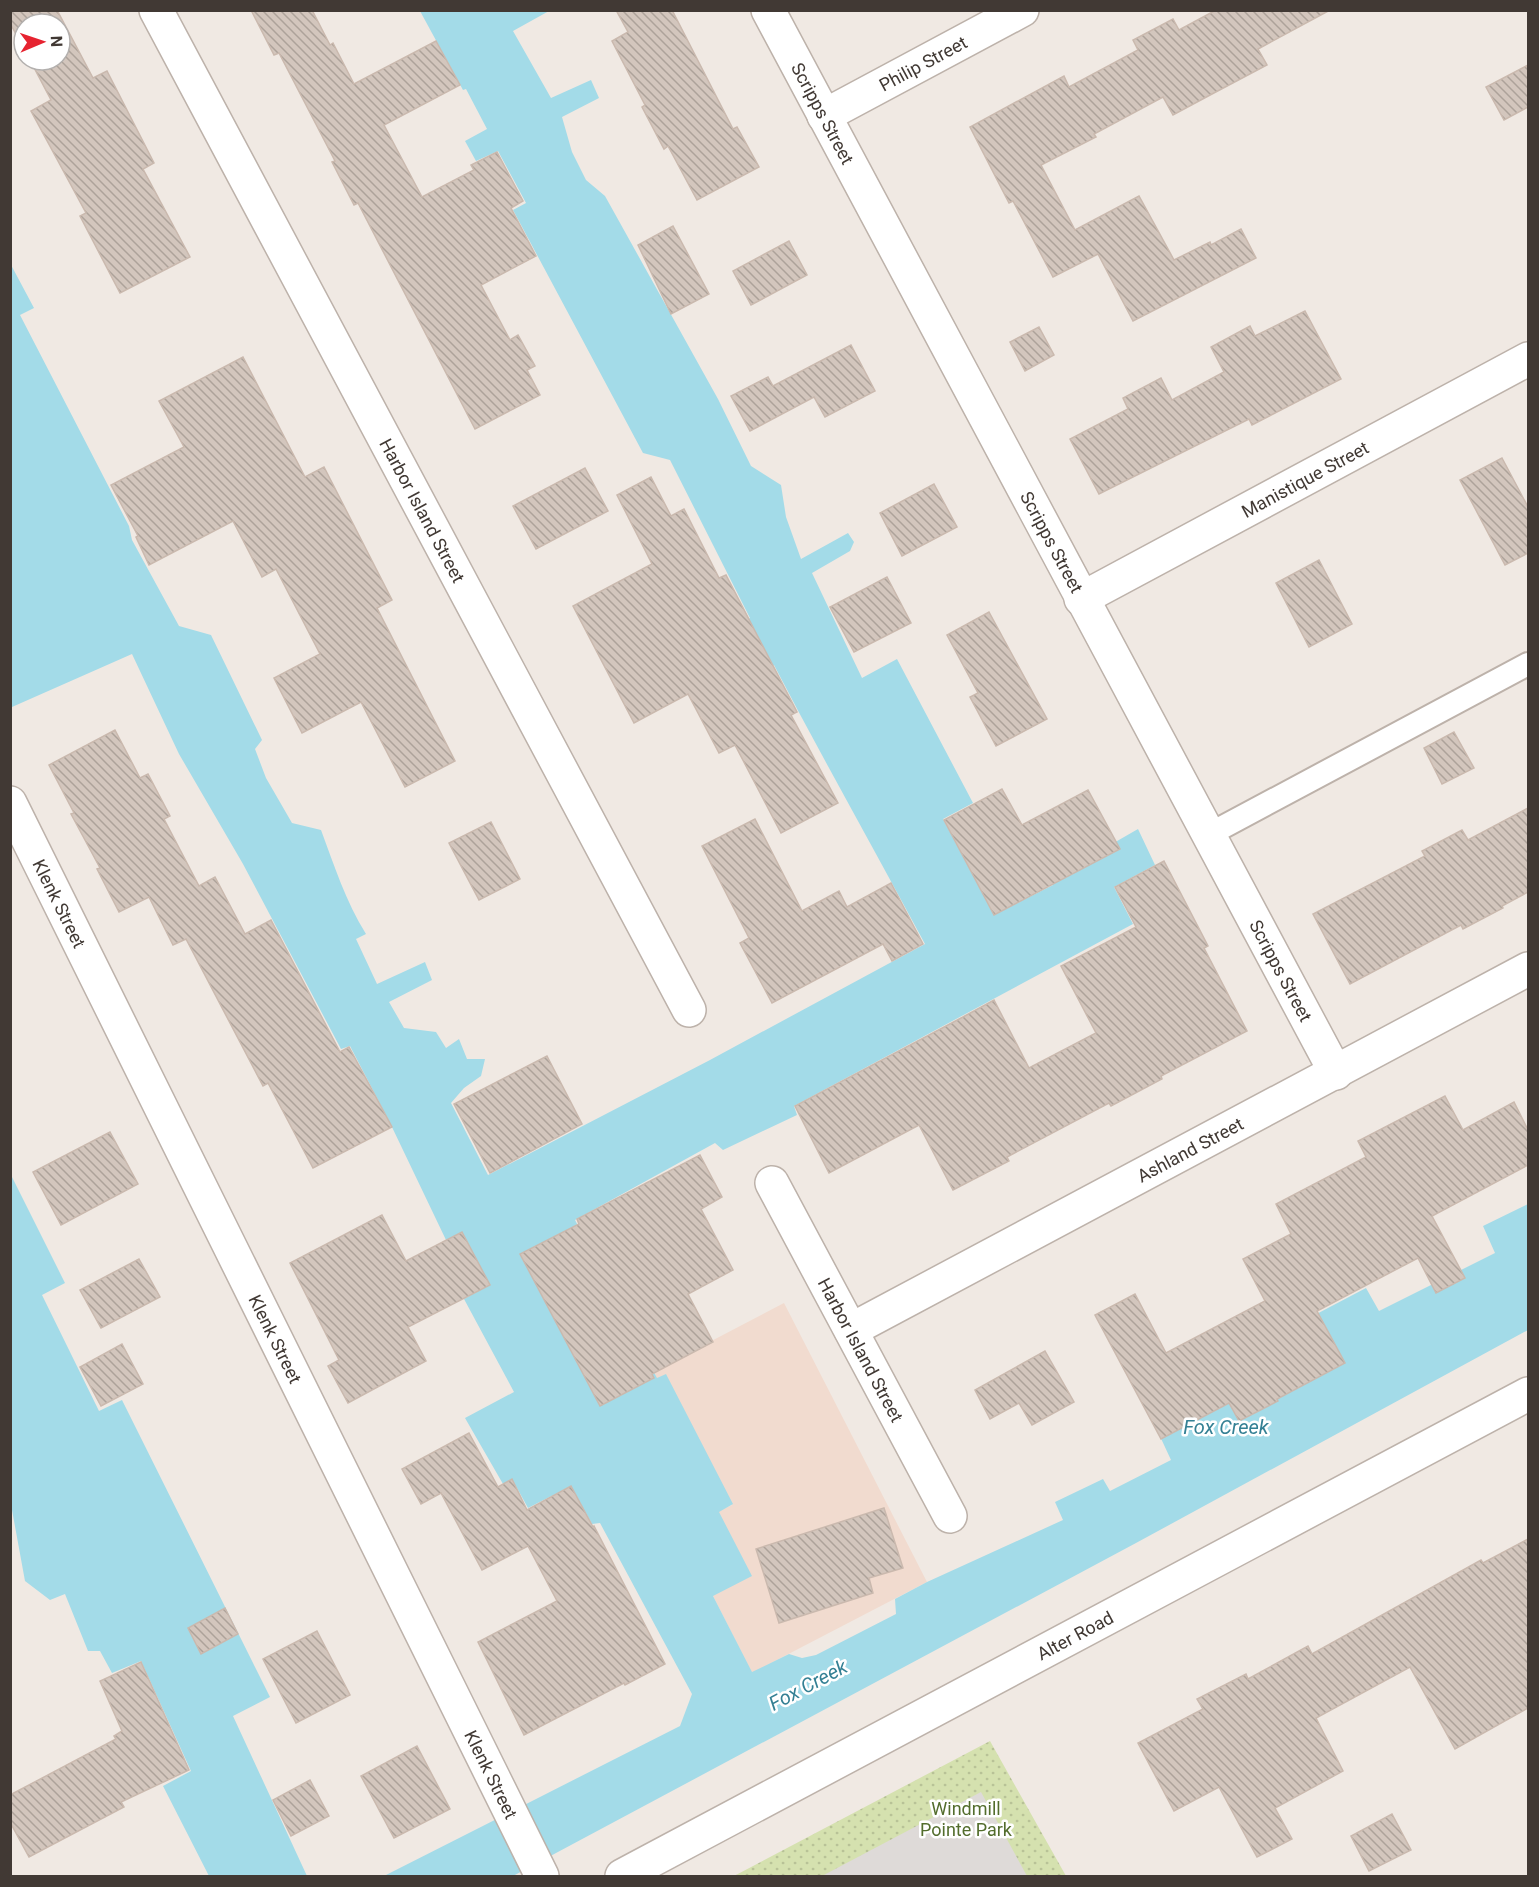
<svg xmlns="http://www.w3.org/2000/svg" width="1539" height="1887" font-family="Roboto,sans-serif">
  <defs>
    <pattern id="park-dots" width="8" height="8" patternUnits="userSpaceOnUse" patternTransform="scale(1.5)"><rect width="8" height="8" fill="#d5e1af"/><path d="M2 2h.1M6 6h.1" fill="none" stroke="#b8c297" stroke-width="1.8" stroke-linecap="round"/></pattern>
    <pattern id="building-back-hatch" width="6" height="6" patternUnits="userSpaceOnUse" patternTransform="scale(1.5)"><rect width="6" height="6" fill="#d3c6bd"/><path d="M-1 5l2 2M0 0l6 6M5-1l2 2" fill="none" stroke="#ada29a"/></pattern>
  </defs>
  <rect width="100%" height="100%" fill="#f0e9e3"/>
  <!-- commercial -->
  <path fill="#f1dbcf" d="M784,1303L927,1582L752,1673L713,1596L719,1511L732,1505L666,1375L657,1379L654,1371Z"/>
  <!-- park -->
  <path fill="url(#park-dots)" d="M990,1741L1066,1876H734Z"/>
  <!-- parking -->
  <path fill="#dedad8" d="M981,1792L1027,1876H822Z"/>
  <!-- water -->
  <g fill="#a3dbe8">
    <path d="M420,11H549L513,31L551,98L591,80L599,98L562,117L572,152L586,180L605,196L718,399L751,466L781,485L786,517L801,559L848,533L854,542L850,551L812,573L862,678L897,659L973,803L943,819L994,915L1053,885L1051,879L1138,829L1155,865L1114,887L1133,924L794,1106L797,1115L723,1150L715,1143L575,1220L657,1378L666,1374L733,1504L719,1512L752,1576L713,1596L752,1672L789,1654L802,1658L816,1655L896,1614L895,1599L927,1582L1063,1520L1055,1502L1103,1479L1110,1491L1171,1460L1145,1404L1366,1288L1379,1311L1495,1253L1483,1226L1528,1204V1330L1136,1543L513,1876H384L680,1726L692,1694L600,1523L592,1524L571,1486L528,1508L512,1479L503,1484L465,1418L514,1392L464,1299L489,1285L462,1232L446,1240L391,1125L350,1046L341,1049L243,864L179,754L132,654L12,707L10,704V263L34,308L20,315L129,526L132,540L179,626L211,635L262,740L255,749L266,778L292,823L321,830C334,865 346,902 366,934L356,939L377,984L425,962L432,980L389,1002L404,1028L436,1032L446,1048L459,1039L467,1059H485L481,1076L464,1088L451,1103L488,1175L710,1060L925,944C875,851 823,759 774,665L761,671L737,626L750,618L670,460L643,453L513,210L526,203L498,151L476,161L465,141L487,129L466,89L463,90Z"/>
    <path d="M10,1173L65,1283L42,1295L99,1411L122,1400L270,1697L233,1716L307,1876H209L163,1786L191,1771L141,1661L112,1673L100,1651H88L65,1594L50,1600L25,1581L10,1499Z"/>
  </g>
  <!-- building -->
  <g fill="url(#building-back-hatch)" stroke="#cab9ae" stroke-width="1.5">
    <path d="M10,10H57L93,78L107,71L154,163L143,169L190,257L120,293L80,216L86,213L31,111L51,100L30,60H60V24H24V49L10,23Z"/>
    <path d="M251,10H312L330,45L333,43L354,84L436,41L460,85L384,125L422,197L474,170L471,165L497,152L523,201L511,208L536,256L481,285L510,340L518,335L535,366L527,370L540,395L475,429L358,203L354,205L332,162L335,161L279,53L274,55Z"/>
    <path d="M616,10H672L733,129L737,127L759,167L697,200L668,146L664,149L642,107L645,105L612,41L628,32Z"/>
    <path d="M1216,10H1330L1258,49L1267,65L1212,94L1173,115L1163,97L1094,134L1096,137L1041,165L1075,230L1139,196L1174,260L1210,242L1211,245L1241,229L1256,258L1133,321L1098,254L1053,277L1013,201L1009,203L970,127L1064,76L1069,87L1138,50L1133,40L1173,19L1179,30Z"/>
    <path d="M1528,65V107L1504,120L1486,87Z"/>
    <path d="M673,226L709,294L671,314L638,245Z"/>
    <path d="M789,241L807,275L751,305L733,271Z"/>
    <path d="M1305,311L1341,379L1252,425L1249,419L1099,494L1070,439L1128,409L1123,398L1161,378L1172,400L1224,372L1211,347L1250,326L1255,336Z"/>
    <path d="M1039,327L1054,355L1025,371L1010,342Z"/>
    <path d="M851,345L875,391L825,417L814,397L750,431L731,396L768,377L773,386Z"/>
    <path d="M243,357L305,477L324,467L392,600L377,608L455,761L405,787L361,702L302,733L274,678L320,654L276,569L262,577L233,521L149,565L136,537L138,536L111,485L184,447L159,401Z"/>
    <path d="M1502,458L1528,507V553L1505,565L1460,480Z"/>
    <path d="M585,468L608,511L536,549L513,506Z"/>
    <path d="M651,477L671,516L684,509L719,578L726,575L797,712L791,715L838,803L781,833L735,745L719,753L688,694L634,723L573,606L652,564L617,495Z"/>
    <path d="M934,484L957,527L902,556L880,513Z"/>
    <path d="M1319,560L1352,624L1309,647L1276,583Z"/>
    <path d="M887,577L911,623L854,652L830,607Z"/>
    <path d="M989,612L1047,719L996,746L970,697L978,693L947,635Z"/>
    <path d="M115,730L140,778L148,774L170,816L164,819L199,886L215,877L245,934L271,920L340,1052L349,1047L392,1127L313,1168L268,1083L263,1086L186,939L173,945L149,897L119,912L97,869L100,868L71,814L74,813L49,765Z"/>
    <path d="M1454,732L1474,768L1442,784L1424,748Z"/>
    <path d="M1002,789L1022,825L1088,790L1120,849L994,915L944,820Z"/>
    <path d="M1528,808V892L1502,906L1503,908L1463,929L1461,925L1350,984L1313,914L1425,856L1422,851L1462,830L1468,840Z"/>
    <path d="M755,819L802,911L839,891L847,907L891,883L923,944L892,961L883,944L772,1003L740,943L749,938L702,846Z"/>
    <path d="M491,822L520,879L479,900L449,843Z"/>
    <path d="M1164,861L1208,946L1204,948L1247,1031L1161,1076L1162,1079L1111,1106L1109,1103L1007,1157L1009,1161L953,1190L919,1125L829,1173L795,1106L963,1017L994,1000L1029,1068L1096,1033L1061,966L1136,927L1115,887Z"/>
    <path d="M547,1056L582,1124L490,1173L454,1104Z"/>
    <path d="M1445,1096L1463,1130L1514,1102L1528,1130V1165L1432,1216L1465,1278L1436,1293L1418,1258L1317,1311L1345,1363L1277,1399L1278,1401L1239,1421L1229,1403L1161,1439L1095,1315L1135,1294L1166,1353L1265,1301L1243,1259L1291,1234L1276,1204L1366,1157L1358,1141Z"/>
    <path d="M110,1132L138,1184L61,1225L33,1172Z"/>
    <path d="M700,1155L722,1197L701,1209L733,1270L688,1294L713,1342L652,1374L654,1378L600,1406L520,1254L579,1224L577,1219Z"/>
    <path d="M382,1215L406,1261L462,1232L490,1285L408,1327L426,1361L348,1403L328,1366L339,1360L290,1263Z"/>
    <path d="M139,1259L160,1297L101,1328L80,1290Z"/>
    <path d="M122,1344L143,1384L101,1406L80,1367Z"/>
    <path d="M1045,1351L1074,1402L1032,1425L1019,1403L990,1419L975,1390Z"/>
    <path d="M469,1433L498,1487L512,1479L527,1510L571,1486L593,1527L594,1526L665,1664L625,1685L624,1683L524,1735L478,1642L557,1601L528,1546L482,1570L441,1493L421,1504L402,1469Z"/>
    <path d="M884,1508L903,1568L869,1578L873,1593L779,1623L756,1549Z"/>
    <path d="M1528,1539V1708L1455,1749L1410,1667L1316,1718L1343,1771L1275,1808L1292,1839L1257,1857L1219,1787L1174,1811L1138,1743L1203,1709L1197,1699L1246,1674L1248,1679L1308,1646L1312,1654L1481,1560L1483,1563Z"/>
    <path d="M225,1608L238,1634L201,1654L188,1628Z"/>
    <path d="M317,1631L350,1695L296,1723L263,1659Z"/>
    <path d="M141,1662L189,1770L121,1802L124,1807L29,1857L10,1822V1795L116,1739L114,1736L122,1731L100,1681Z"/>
    <path d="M417,1746L450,1809L394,1838L361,1776Z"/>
    <path d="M310,1780L329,1816L291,1836L273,1800Z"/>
    <path d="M1392,1814L1411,1850L1369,1871L1351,1836Z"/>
  </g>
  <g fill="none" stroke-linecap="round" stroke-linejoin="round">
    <!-- lane casing -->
    <g stroke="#bdb2aa" stroke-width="26">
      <path id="lane" d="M1208,835L1528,664"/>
    </g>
    <!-- street casing -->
    <g stroke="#bdb2aa" stroke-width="36">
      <g id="street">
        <path id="s1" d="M156,10L689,1010"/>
        <path id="s2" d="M768,10L1336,1073"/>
        <path id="s3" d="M824,116L1022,10"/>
        <path id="s4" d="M1081,599L1528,359"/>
        <path id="s5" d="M10,803L542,1876"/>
        <path id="s6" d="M772,1183L950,1516"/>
        <path id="s7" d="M851,1330L1528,969"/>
        <path id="s8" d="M622,1876L1528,1394"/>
      </g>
    </g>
    <!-- lane -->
    <use href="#lane" stroke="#fff" stroke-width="22"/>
    <!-- street -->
    <use href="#street" stroke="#fff" stroke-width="33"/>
  </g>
  <g text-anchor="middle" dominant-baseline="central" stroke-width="5" stroke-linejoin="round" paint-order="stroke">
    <!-- street labels -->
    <g font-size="18" fill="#413934" stroke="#fff">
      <text stroke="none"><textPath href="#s3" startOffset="112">Philip Street</textPath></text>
      <text stroke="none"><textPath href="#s2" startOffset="117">Scripps Street</textPath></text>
      <text stroke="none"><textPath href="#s4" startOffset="254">Manistique Street</textPath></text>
      <text stroke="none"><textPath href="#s1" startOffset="567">Harbor Island Street</textPath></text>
      <text stroke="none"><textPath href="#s2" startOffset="603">Scripps Street</textPath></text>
      <text stroke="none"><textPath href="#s5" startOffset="112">Klenk Street</textPath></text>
      <text stroke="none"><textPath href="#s2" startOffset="1089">Scripps Street</textPath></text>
      <text stroke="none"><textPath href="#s7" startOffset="384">Ashland Street</textPath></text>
      <text stroke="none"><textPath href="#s5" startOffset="598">Klenk Street</textPath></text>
      <text stroke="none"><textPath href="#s6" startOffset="189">Harbor Island Street</textPath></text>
      <text stroke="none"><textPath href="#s8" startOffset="513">Alter Road</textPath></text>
      <text stroke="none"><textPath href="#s5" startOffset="1084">Klenk Street</textPath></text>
    </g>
    <!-- park labels -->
    <g font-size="18" fill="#536d2d" stroke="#fff">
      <text x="966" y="1808">Windmill<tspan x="966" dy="21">Pointe Park</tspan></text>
    </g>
    <!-- water labels -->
    <g font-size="20" font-style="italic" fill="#348094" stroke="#fff">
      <text x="1226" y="1427">Fox Creek</text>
      <text transform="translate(808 1685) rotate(-28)">Fox Creek</text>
    </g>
  </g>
  <!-- border -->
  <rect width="1539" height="1887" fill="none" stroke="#413934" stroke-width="24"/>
  <!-- north arrow -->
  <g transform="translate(42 42) rotate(88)"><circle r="28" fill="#ffffff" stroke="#b3b0ae" stroke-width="1.5"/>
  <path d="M0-4.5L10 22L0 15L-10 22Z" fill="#e62330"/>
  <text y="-9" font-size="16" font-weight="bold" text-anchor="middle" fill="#413934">N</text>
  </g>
</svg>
